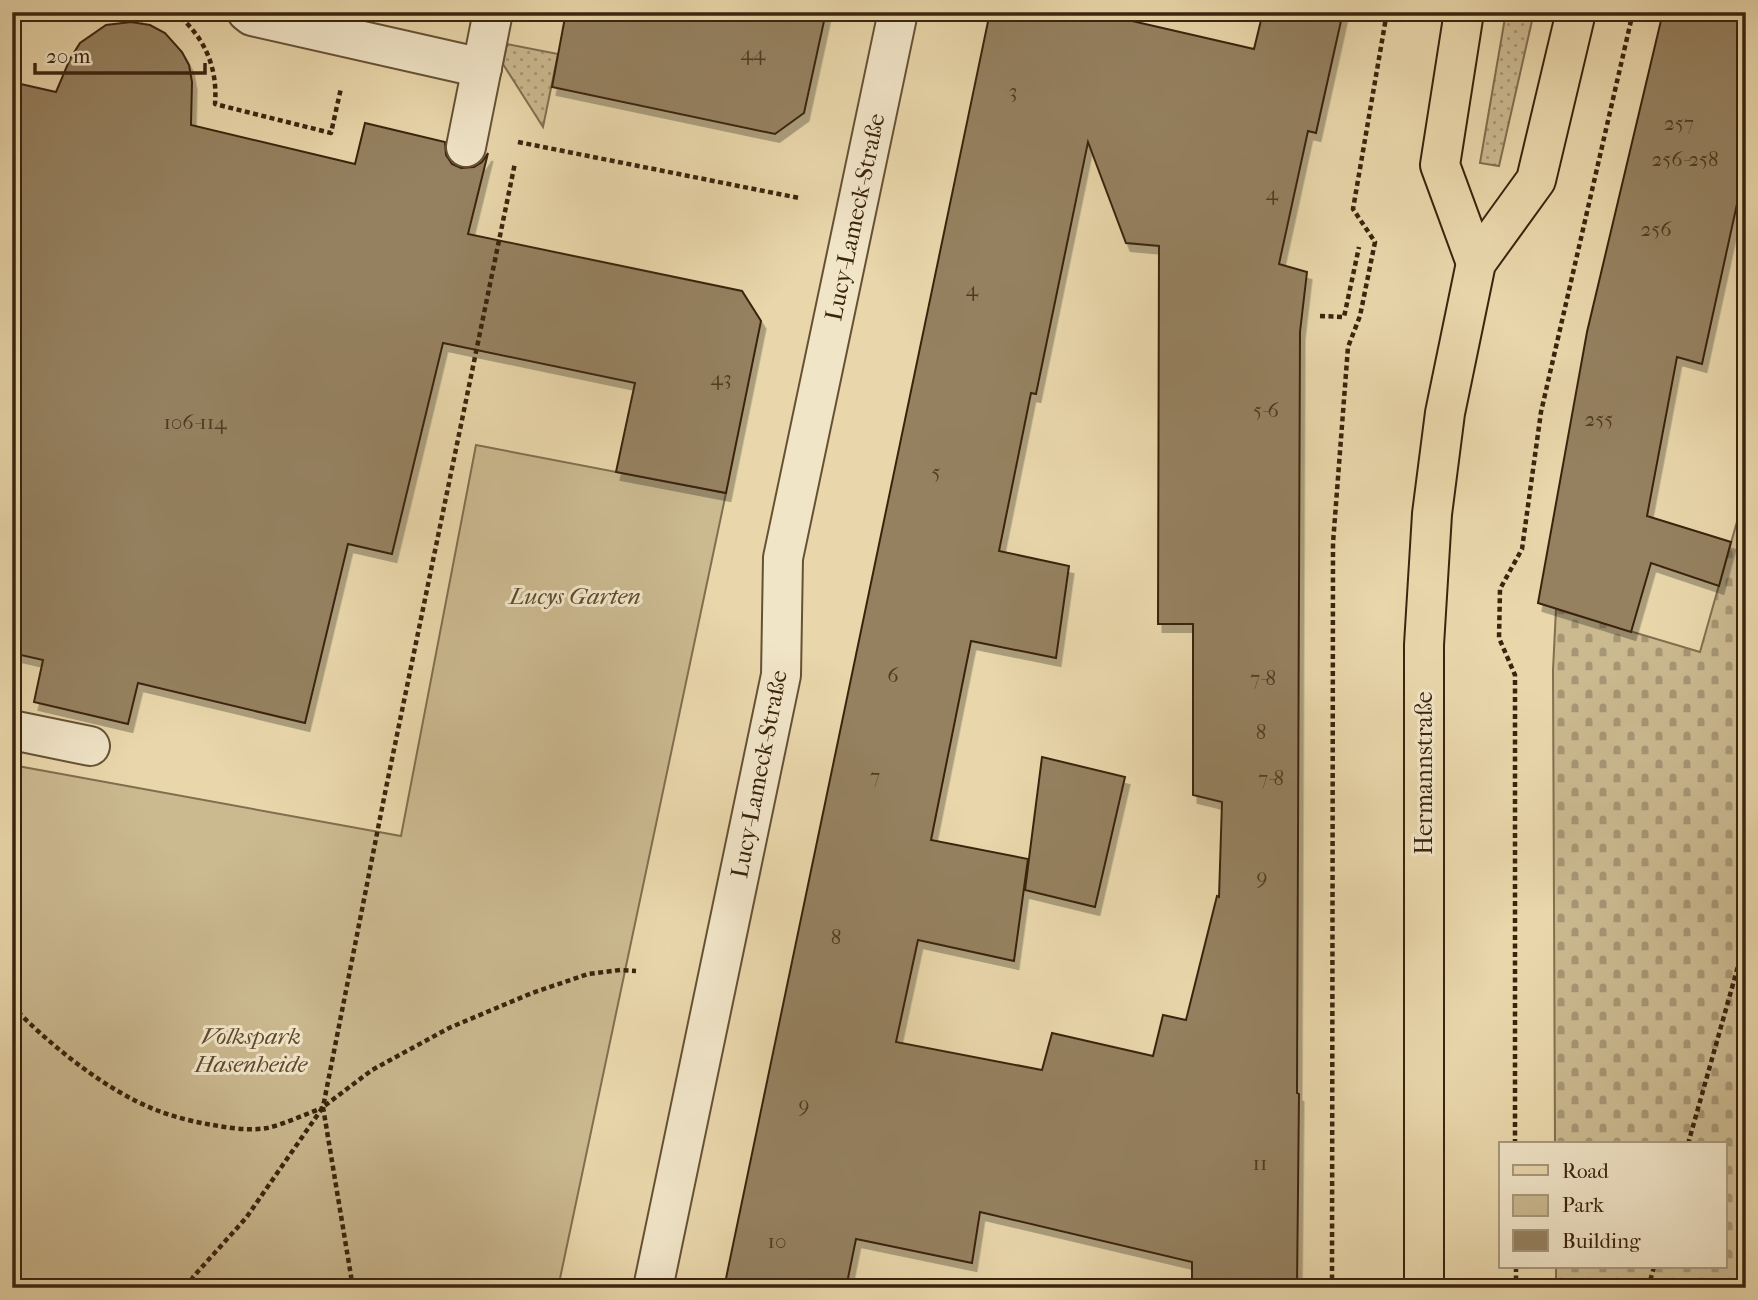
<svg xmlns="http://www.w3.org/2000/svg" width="1758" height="1300" font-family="'IM FELL French Canon',serif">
  <defs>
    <pattern id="grass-dots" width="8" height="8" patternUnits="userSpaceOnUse" patternTransform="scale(1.75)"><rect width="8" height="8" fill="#cbb990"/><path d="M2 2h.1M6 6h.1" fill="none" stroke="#a69674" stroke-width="1.8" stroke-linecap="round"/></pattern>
    <pattern id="cemetery-stones" width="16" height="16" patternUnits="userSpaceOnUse" patternTransform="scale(1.75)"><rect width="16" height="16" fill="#cbb990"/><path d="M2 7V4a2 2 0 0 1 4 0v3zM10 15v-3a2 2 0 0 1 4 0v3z" fill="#a69674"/></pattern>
    <filter id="shadow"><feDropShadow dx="4.5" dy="8" stdDeviation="0" flood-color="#0004"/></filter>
  </defs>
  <rect width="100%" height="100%" fill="#e9d7ab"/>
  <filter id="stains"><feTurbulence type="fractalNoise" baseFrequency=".00286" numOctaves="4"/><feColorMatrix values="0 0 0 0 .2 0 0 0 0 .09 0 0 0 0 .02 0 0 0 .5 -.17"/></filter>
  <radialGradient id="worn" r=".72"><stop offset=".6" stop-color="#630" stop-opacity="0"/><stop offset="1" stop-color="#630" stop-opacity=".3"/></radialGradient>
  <!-- grass -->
  <g fill="url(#grass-dots)" stroke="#826e4f" stroke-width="2">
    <path d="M1506,12H1534L1499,166L1480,163Z"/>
    <path d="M507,44L558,54L543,127L503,64Z"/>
  </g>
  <!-- cemetery -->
  <path fill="url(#cemetery-stones)" stroke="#826e4f" stroke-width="2" d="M1746,490V1288H1556V1267H1725V1144H1555L1553,670L1556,609L1700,652Z"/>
  <!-- park -->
  <path fill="#cbb990" stroke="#826e4f" stroke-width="2" d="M476,445L726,493L558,1288H12V765L401,836Z"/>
  <!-- building -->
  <g fill="#958160" stroke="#3a240e" stroke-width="2" fill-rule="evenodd" filter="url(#shadow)">
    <path d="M566,12H826L804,113L775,134L552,87Z"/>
    <path d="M990,12H1093L1254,49L1263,12H1343L1316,133L1308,131L1279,264L1307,272L1300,332L1297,1093L1299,1094L1297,1288H1192V1262L980,1212L972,1263L856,1239L846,1288H724ZM1088,142L1126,243L1159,246L1158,624H1193V795L1222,802L1219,897L1217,896L1186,1020L1163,1015L1153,1056L1052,1033L1042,1070L896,1042L918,940L1014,961L1028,859L931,840L971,641L1056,658L1069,566L999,551L1031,393L1036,394Z"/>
    <path d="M1663,12H1746V163L1702,364L1677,357L1647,516L1731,542L1719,586L1651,563L1631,632L1538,603L1587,332Z"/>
    <path d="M131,22L150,25L165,33L182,52L189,65L192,82L191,125L355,164L365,123L445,142L446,155L452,164L461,168L474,167L482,162L488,153L468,234L742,291L761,321L726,493L616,472L635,383L443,343L392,554L348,544L305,723L138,683L128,724L34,702L43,660L12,653V82L56,92L70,59L80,43L106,25Z"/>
    <path d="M1042,757L1125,777L1095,907L1025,890Z"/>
  </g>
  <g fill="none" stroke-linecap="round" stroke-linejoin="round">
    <!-- minor casing -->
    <g stroke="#665135" stroke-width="42">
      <g id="minor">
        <path d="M247,12L252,16L482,68"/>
        <path d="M466,147L493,12"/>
        <path d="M12,730L90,746"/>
        <path d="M653,1288L781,675L783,558L898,12"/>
      </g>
    </g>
    <!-- major casing -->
    <g stroke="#3a240e" stroke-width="42">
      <g id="major">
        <path d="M1464,12L1440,165L1476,263"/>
        <path d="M1424,1288V645L1432,514L1445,413L1476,263L1536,180L1576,12"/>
      </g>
    </g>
    <!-- path -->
    <g stroke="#3a240e" stroke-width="4.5" stroke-dasharray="5 3.5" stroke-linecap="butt">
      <path d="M125,12L126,15H142L155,20L158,12"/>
      <path d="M174,12C204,35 218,67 215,104L331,133L341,88"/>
      <path d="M140,22L142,15"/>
      <path d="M518,142L799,198"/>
      <path d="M1320,316L1344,317L1359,247"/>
      <path d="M12,1006C50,1045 105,1090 156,1110C174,1117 194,1122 213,1125C230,1128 249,1131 267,1128C285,1124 305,1114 323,1108"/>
      <path d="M1515,1144V675L1499,638L1500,589L1522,549L1541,412L1633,12"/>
      <path d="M1688,1144L1746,938"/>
      <path d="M1516,1267V1288"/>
      <path d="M187,1288L193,1277L246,1218L323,1107L372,1070L449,1028L532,993L588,974L620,970L636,971"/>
      <path d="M353,1288L323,1107L385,793L515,163"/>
      <path d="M1332,1288L1333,543L1348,347L1360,316L1375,242L1353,209L1387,12"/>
      <path d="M1648,1288L1654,1267"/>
    </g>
    <!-- minor -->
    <use href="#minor" stroke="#f1e5c8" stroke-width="38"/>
    <!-- major -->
    <use href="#major" stroke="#e9d7ab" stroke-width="38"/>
  </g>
  <g text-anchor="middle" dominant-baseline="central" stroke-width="6" stroke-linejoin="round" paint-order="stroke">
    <!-- number labels -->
    <g font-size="21" fill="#513b22">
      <text x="753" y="53">44</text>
      <text x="1013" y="91">3</text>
      <text x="1679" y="123">257</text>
      <text x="1685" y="159">256-258</text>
      <text x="1272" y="193">4</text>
      <text x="1656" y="229">256</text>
      <text x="972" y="289">4</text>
      <text x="721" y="378">43</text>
      <text x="1266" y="410">5-6</text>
      <text x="1599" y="419">255</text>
      <text x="195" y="422">106-114</text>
      <text x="936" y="472">5</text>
      <text x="893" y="675">6</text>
      <text x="1263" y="678">7-8</text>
      <text x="1261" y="732">8</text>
      <text x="875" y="776">7</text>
      <text x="1271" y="778">7-8</text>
      <text x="1262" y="877">9</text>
      <text x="836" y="937">8</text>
      <text x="804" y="1105">9</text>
      <text x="1260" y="1163">11</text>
      <text x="777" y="1241">10</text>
    </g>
    <!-- street labels -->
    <g font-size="24" fill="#3a240e" stroke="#f1e5c8">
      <text transform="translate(855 217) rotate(-78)">Lucy-Lameck-Straße</text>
      <text transform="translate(1424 773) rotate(-90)">Hermannstraße</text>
      <text transform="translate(759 774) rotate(-79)">Lucy-Lameck-Straße</text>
    </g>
    <!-- park labels -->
    <g font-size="24" font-style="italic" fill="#5e492e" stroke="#f1e5c8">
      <text x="575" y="596">Lucys Garten</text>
      <text x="251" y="1036">Volkspark<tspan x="251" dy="28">Hasenheide</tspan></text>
    </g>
  </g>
  <!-- margin -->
  <rect width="1758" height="1300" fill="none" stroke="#e9d7ab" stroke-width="42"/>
  <rect x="14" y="14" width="1730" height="1272" fill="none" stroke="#3a240e" stroke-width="3.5"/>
  <rect x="21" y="21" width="1716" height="1258" fill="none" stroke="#3a240e" stroke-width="2"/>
  <!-- legend -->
  <rect x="1499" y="1142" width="228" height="126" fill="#f1e5c8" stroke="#a8987e" stroke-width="2"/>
  <rect x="1513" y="1165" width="35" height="10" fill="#e9d7ab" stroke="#a8987e" stroke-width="2"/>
  <text x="1562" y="1178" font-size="21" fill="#3a240e">Road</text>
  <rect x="1513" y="1195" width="35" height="21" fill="#cbb990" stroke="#a8987e" stroke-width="2"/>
  <text x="1562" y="1212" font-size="21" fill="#3a240e">Park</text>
  <rect x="1513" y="1230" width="35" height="21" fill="#958160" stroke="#a8987e" stroke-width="2"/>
  <text x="1562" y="1248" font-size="21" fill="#3a240e">Building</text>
  <!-- scale -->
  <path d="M35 63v10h170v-10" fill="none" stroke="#3a240e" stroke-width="3.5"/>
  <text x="46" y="63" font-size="21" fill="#3a240e" stroke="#f1e5c8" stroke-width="5" paint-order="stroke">20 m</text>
  <rect width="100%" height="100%" filter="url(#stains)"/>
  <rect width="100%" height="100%" fill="url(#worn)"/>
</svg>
